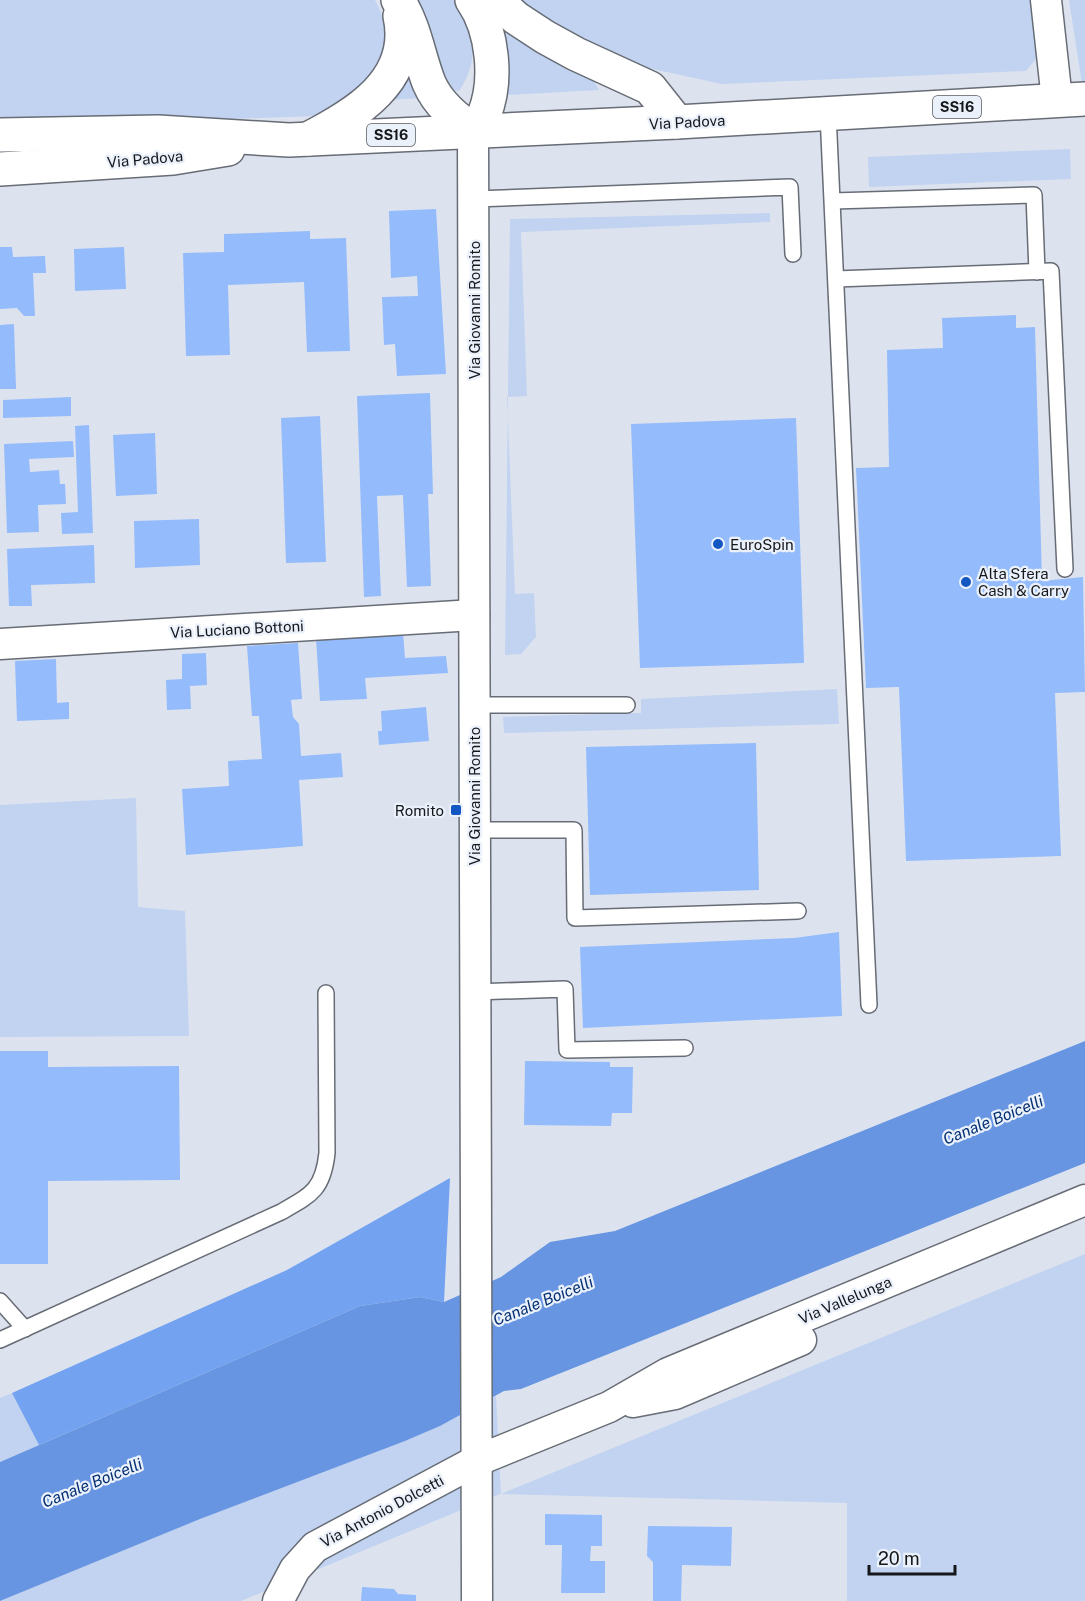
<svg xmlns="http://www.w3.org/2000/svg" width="1085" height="1601" font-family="'Public Sans',sans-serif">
  <rect width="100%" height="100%" fill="#dde3ee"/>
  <!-- green -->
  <g fill="#c1d3f1">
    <path d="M0,0H375C385,17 386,36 388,56L350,100L316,116L0,127Z"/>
    <path d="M418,0H455C476,31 480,59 459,91L448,90Z"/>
    <path d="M515,0H1035L1037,58L1026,71L722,84L625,63L572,40Z"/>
    <path d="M1069,0H1085V84H1082Z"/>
    <path d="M505,27L566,69L594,81L599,90L509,95L502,89L499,32Z"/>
    <path d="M407,67L421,98L389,100Z"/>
    <path d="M1070,149L1071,179L869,187L868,157Z"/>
    <path d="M770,213V222L521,232L527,396L507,397L515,594L534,593L536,637L521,654L505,655L510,219Z"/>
    <path d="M837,689L839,724L504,733L503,717L641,713V699Z"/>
    <path d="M136,798L138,907L185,911L189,1036L0,1037V805Z"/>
    <path d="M1085,1254V1601H847V1503L500,1494L241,1601H0L199,1519L405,1441L440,1426L496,1396L501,1494Z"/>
    <path d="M12,1393L39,1445L0,1462V1398Z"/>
  </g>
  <!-- forest -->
  <path fill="#73a2f0" d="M450,1178L444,1302L420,1297L360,1306L39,1445L12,1393L287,1270Z"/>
  <!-- water -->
  <path fill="#6795e2" d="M1085,1041V1163L521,1389L504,1391L440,1426L405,1441L200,1519L0,1601V1462L360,1306L420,1297L444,1302L501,1277L550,1242L615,1231Z"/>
  <!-- building -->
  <g fill="#94bbfb">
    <path d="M436,209L446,374L397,376L395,344L384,345L382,297L418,296L417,276L391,278L389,211Z"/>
    <path d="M310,231V239L346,238L350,351L307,352L304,282L228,285L230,355L186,356L183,253L224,252V234Z"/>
    <path d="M0,247H12L13,257L45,256L46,273H33L35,316H24L17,308L0,309Z"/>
    <path d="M124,247L126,289L75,291L74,249Z"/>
    <path d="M1016,315V328L1035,327L1042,581L1083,577L1085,692L1055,693L1061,856L906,861L899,687L866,688L856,468L889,467L887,350L943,348L942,318Z"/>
    <path d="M14,324L16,389H0V325Z"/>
    <path d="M430,393L433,494H428L431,586L407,587L403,495L377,496L381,596L364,597L357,396Z"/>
    <path d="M71,397V416L3,418V400Z"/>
    <path d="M320,416L326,562L286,563L281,418Z"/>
    <path d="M796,418L804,663L640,668L631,424Z"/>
    <path d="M89,425L93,533L62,534L61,513L78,512L75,426Z"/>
    <path d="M155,433L157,494L116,496L113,435Z"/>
    <path d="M73,441L74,457L29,459L30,472L59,470L60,484H65L66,504L38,505L39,532L7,533L4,444Z"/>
    <path d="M199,519L200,565L135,568L134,521Z"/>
    <path d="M94,545L95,583L31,585L32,606H9L7,549Z"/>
    <path d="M403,632L405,658L446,656L448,673L365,678L367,699L320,701L316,638Z"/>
    <path d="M298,643L302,699L291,700L293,717L299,724L301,756L341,753L343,777L299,780L303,846L186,855L182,789L229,786L228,761L262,759L259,716H252L247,646Z"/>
    <path d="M206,653L207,685L190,686L191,709L167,710L166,680L182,679V654Z"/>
    <path d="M56,659L57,703L69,702V719L17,721L15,661Z"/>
    <path d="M426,707L429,741L379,745L378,731H382L381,711Z"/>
    <path d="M756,743L759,890L590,895L586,747Z"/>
    <path d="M839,932L842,1016L583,1028L580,947L794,938Z"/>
    <path d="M0,1051H48V1067L179,1066L180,1180L48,1181V1264H0Z"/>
    <path d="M525,1061L610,1062V1067H633L632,1113H612L611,1126L524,1125Z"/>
    <path d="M545,1514L602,1515V1546H591L590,1561H605V1593H561L562,1545H545Z"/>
    <path d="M648,1526L732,1527L731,1566L682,1565L681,1601H653V1562L647,1556Z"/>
    <path d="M362,1587L394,1589L398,1594L416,1595V1601H361Z"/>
  </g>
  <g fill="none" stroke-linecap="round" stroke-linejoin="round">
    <!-- service casing -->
    <g stroke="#676c75" stroke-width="18">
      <g id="service">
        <path d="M828,114L869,1005"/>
        <path d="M474,199L790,187L793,254"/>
        <path d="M833,201L1034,195L1037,272"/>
        <path d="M836,279L1051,271L1065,569"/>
        <path d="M474,705H627"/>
        <path d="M474,830H574L575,918L798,911"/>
        <path d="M474,992L565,989L567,1050L685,1048"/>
        <path d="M0,1301L25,1329"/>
        <path d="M0,1340L281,1212C311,1195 323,1190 327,1153L326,993"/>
      </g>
    </g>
    <!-- minor casing -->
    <g stroke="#676c75" stroke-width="33">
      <g id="minor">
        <path d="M1046,0L1057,100"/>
        <path d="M473,130L477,1601"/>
        <path d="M0,644L474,615"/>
        <path d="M633,1402L675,1394L801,1340"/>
        <path d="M278,1601L295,1569L315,1547L476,1461L609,1407L668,1373L1085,1200"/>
      </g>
    </g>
    <!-- tertiary casing -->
    <g stroke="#676c75" stroke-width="36">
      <g id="tertiary">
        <path d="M398,0C415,26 418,55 429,83C438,104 455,118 473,130C477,125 482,120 484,115C498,81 493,30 472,0"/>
        <path d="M496,0L516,18L545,37L576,54L650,88L677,122"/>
        <path d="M308,139C356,114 414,80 400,16"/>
      </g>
    </g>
    <!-- primary casing -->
    <g stroke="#676c75" stroke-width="36">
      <g id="primary">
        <path d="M0,135L158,132L289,140L677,122L1085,99"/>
        <path d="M0,169L173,158L228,149"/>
      </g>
    </g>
    <!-- service -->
    <use href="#service" stroke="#fff" stroke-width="15"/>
    <!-- minor -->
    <use href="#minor" stroke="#fff" stroke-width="30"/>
    <!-- tertiary -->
    <use href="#tertiary" stroke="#fff" stroke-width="33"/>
    <!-- primary -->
    <use href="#primary" stroke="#fff" stroke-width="33"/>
  </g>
  <!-- markers -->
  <g fill="#1357c2" stroke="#eaf1fb" stroke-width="2">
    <circle cx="718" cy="544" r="6"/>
    <circle cx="966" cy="582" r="6"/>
    <rect x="450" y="804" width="12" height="12" rx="3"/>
  </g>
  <g text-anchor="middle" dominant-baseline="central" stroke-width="4.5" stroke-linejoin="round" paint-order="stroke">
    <!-- shield labels -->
    <g fill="#eaf1fb" stroke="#55585e" stroke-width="1.5">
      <rect x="933" y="96" width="48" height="22" rx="4.5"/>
      <rect x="367" y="124" width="48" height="22" rx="4.5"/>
    </g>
    <g font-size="14" font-weight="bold" fill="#15171b">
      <text x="957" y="107">SS16</text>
      <text x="391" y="135">SS16</text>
    </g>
    <!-- street labels -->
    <g font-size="15" fill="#15171b" stroke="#eaf1fb">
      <text transform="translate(687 122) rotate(-3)">Via Padova</text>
      <text transform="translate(145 159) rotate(-5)">Via Padova</text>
      <text transform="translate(474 310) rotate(-90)">Via Giovanni Romito</text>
      <text transform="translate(237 629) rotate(-3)">Via Luciano Bottoni</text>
      <text transform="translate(474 796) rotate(-90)">Via Giovanni Romito</text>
      <text transform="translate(845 1300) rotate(-23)">Via Vallelunga</text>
      <text transform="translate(382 1511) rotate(-28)">Via Antonio Dolcetti</text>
    </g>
    <!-- poi labels -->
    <g font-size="15" fill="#15171b" stroke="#eaf1fb" text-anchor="start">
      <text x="730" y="544">EuroSpin</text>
      <text x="978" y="573">Alta Sfera<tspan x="978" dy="17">Cash &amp; Carry</tspan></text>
      <text x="444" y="810" text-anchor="end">Romito</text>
    </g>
    <!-- water labels -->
    <g font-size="16" font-style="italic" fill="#042f72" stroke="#eaf1fb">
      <text transform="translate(993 1120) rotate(-22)">Canale Boicelli</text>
      <text transform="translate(543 1301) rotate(-22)">Canale Boicelli</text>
      <text transform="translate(92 1483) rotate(-22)">Canale Boicelli</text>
    </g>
  </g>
  <!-- scale -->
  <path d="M869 1565v9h86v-9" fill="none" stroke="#15171b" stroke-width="3"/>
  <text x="878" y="1565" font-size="18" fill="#15171b" stroke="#eaf1fb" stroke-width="4.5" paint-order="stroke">20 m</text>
</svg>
